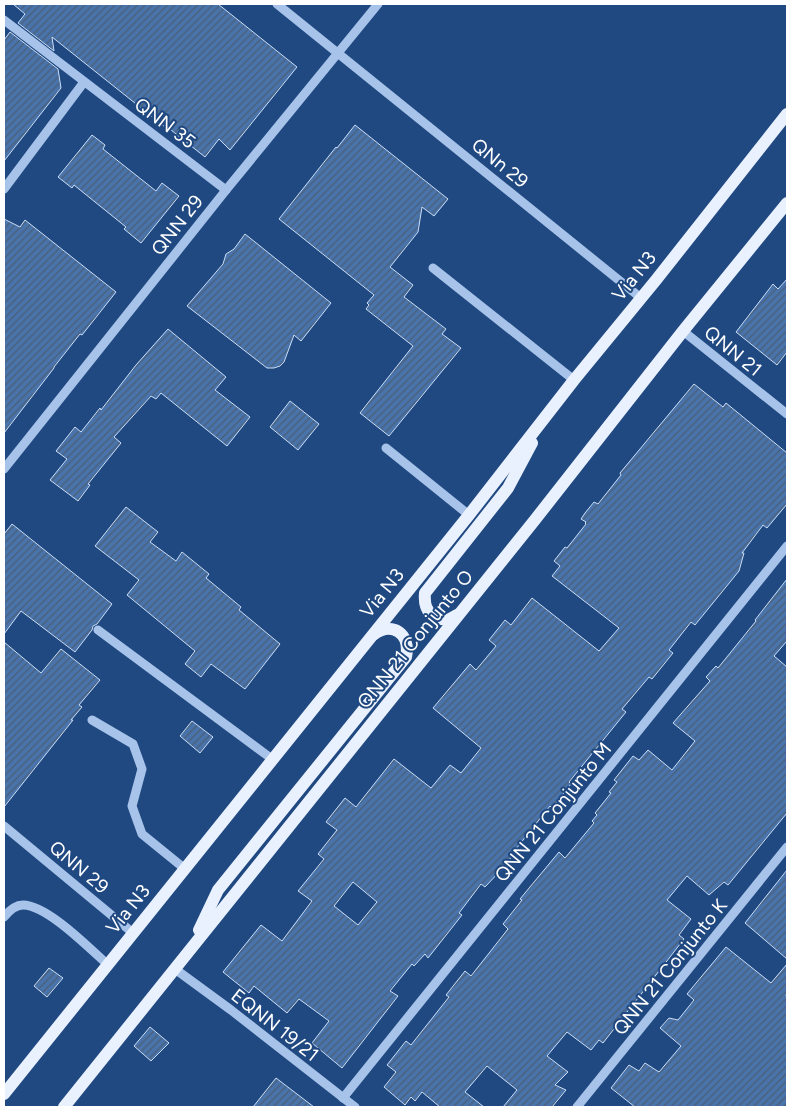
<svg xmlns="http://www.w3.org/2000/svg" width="791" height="1111" font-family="Figtree,sans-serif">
  <defs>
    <pattern id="building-hatch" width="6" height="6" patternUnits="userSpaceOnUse" patternTransform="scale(1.25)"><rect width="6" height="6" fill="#4973ab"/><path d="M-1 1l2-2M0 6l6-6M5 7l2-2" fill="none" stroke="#4b5e77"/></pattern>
  </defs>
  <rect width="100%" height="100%" fill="#204982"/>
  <!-- building -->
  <g fill="url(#building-hatch)" stroke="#cbdef6" fill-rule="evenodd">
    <path d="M13,4H218L297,67L230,150L219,139L205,157L166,126L165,127L52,37L54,51L18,23L25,14Z"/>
    <path d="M10,32L58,69L61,88L4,161V40Z"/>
    <path d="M355,125L448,199L434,216L422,207L418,232L390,267L413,285L404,297L446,329L442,334L461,348L389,436L360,413L413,346L366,309L369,305L367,303L374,295L279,219L336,147L337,148Z"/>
    <path d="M92,135L105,145L103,149L156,191L162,183L179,196L141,243L124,229L126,227L74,185L72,188L58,177Z"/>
    <path d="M4,219L20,227L25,220L116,292L82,335L80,334L54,367V368L4,433Z"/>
    <path d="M245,234L331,303L301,341L294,335L284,362L280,366L274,368H267L187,306L223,264L226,254L234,249Z"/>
    <path d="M787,279V352L777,365L736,332L773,284L778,289Z"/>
    <path d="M168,329L226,377L215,390L250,417L227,446L161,393L156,399L151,396L114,437L121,443L88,484L90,485L78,501L50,480L67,459L56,451L75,427L81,432L100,408L101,410L136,365Z"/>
    <path d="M694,384L723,407L726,403L787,453V504L767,528L763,525L742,553H744L739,571L695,625L691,622L669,650L673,653L652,679L649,677L622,709L626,712L569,782L571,784L552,808L550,806L512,854L513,855L502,869L485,887L481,884L459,913L462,915L428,958L425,954L414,966L412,964L390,991L398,996L342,1068L312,1043L329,1021L299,999L287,1013L254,986L249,993L223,972L261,925L282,941L312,901L298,891L324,859L318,854L337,830L326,822L345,798L356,807L394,759L431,788L450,765L461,773L481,748L433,708L470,664L476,670L496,646L489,640L505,620L511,625L532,598L599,651L619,628L552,576L560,566L554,561L565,547L567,548L586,524L585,523L586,522L581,519L585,513L594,502L598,504L621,475L620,473ZM353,882L377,902L358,925L334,906Z"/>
    <path d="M290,401L319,424L298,450L270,427Z"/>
    <path d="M126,507L158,532L150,542L176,561L182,552L209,574L206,578L241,607L239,610L280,644L245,689L211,664L201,677L185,664L195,651L127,595L139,580L95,546Z"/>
    <path d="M12,524L112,604L97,624L93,626L92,630L75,652L21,611L4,634V534Z"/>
    <path d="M787,579V641L774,656L787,667V813L728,885L724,882L709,895L687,876L667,900L691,919L679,935L684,939L603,1043L599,1040L591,1050L567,1032L547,1056L568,1072L555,1085L566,1090L552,1107H503L517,1090L487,1066L465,1092L484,1107H440L422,1092L415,1101L411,1097L405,1105L384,1087L396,1072L387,1065L406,1041L411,1045L449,997L446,995L465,971L471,976L508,929L503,924L522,900L520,899L559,852L565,858L594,823L592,821L597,815L595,813L611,793L609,792L617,782L614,780L633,756L639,760L648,750L672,770L695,741L673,723L710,681L706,677L716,666L718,668L756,621L755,620Z"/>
    <path d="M4,642L41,673L61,649L100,680L79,705L82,707L71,720H73L4,807Z"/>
    <path d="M192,721L213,737L200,753L180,736Z"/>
    <path d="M787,870V959L745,923Z"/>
    <path d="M726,947L771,983L787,964V993L786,995L787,997V1107H635L611,1088L629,1065L639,1071L645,1063L659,1072L681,1046L660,1028L669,1018L678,1020L694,1000L687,994Z"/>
    <path d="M49,968L63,978L47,997L34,986Z"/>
    <path d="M150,1027L169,1043L151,1061L134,1046Z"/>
    <path d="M276,1078L314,1107H253Z"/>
  </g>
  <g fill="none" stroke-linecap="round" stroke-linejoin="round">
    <!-- minor -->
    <g stroke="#a7c3e9" stroke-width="9">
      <path d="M277,4L641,298"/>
      <path d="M4,20L226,190"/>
      <path d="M4,189L84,82"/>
      <path d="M433,268L574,380"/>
      <path d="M683,331L787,414"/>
      <path d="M386,448L469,515"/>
      <path d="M4,469L226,190L378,4"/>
      <path d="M98,630L272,759"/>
      <path d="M92,720L133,744L142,769L132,806L142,834L185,869"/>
      <path d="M4,826L133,933"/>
      <path d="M4,917C8,912 15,905 23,905C47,905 89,948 107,964"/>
      <path d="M175,969L231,1010L355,1107"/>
      <path d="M343,1098L787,546"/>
      <path d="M577,1107L787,847"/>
    </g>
    <!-- major -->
    <g stroke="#e9f1fe" stroke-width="12">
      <path d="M457,615L448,620L435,618C426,611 424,604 425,593L508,488L532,443"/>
      <path d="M199,930L218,890L406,657C411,633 392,621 373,635"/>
      <path d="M4,1094L469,515L574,380L656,280L787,114"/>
      <path d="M64,1107L534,521L683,331L787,203"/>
    </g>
  </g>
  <g text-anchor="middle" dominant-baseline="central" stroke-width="4" stroke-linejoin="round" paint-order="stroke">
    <!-- street labels -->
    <g font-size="19" fill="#fff" stroke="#204982">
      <text transform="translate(165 123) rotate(37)">QNN 35</text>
      <text transform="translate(500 163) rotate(39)">QNn 29</text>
      <text transform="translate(177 225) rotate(-52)">QNN 29</text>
      <text transform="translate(634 276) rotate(-51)">Via N3</text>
      <text transform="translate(733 351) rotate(39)">QNN 21</text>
      <text transform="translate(382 593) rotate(-51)">Via N3</text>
      <text transform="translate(415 639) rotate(-51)">QNN 21 Conjunto O</text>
      <text transform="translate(553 812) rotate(-51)">QNN 21 Conjunto M</text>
      <text transform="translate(79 867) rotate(40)">QNN 29</text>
      <text transform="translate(128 909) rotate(-51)">Via N3</text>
      <text transform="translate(670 967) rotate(-51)">QNN 21 Conjunto K</text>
      <text transform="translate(275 1025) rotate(38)">EQNN 19/21</text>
    </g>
  </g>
  <!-- border -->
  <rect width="791" height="1111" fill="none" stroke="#ffffff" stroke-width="10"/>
</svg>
